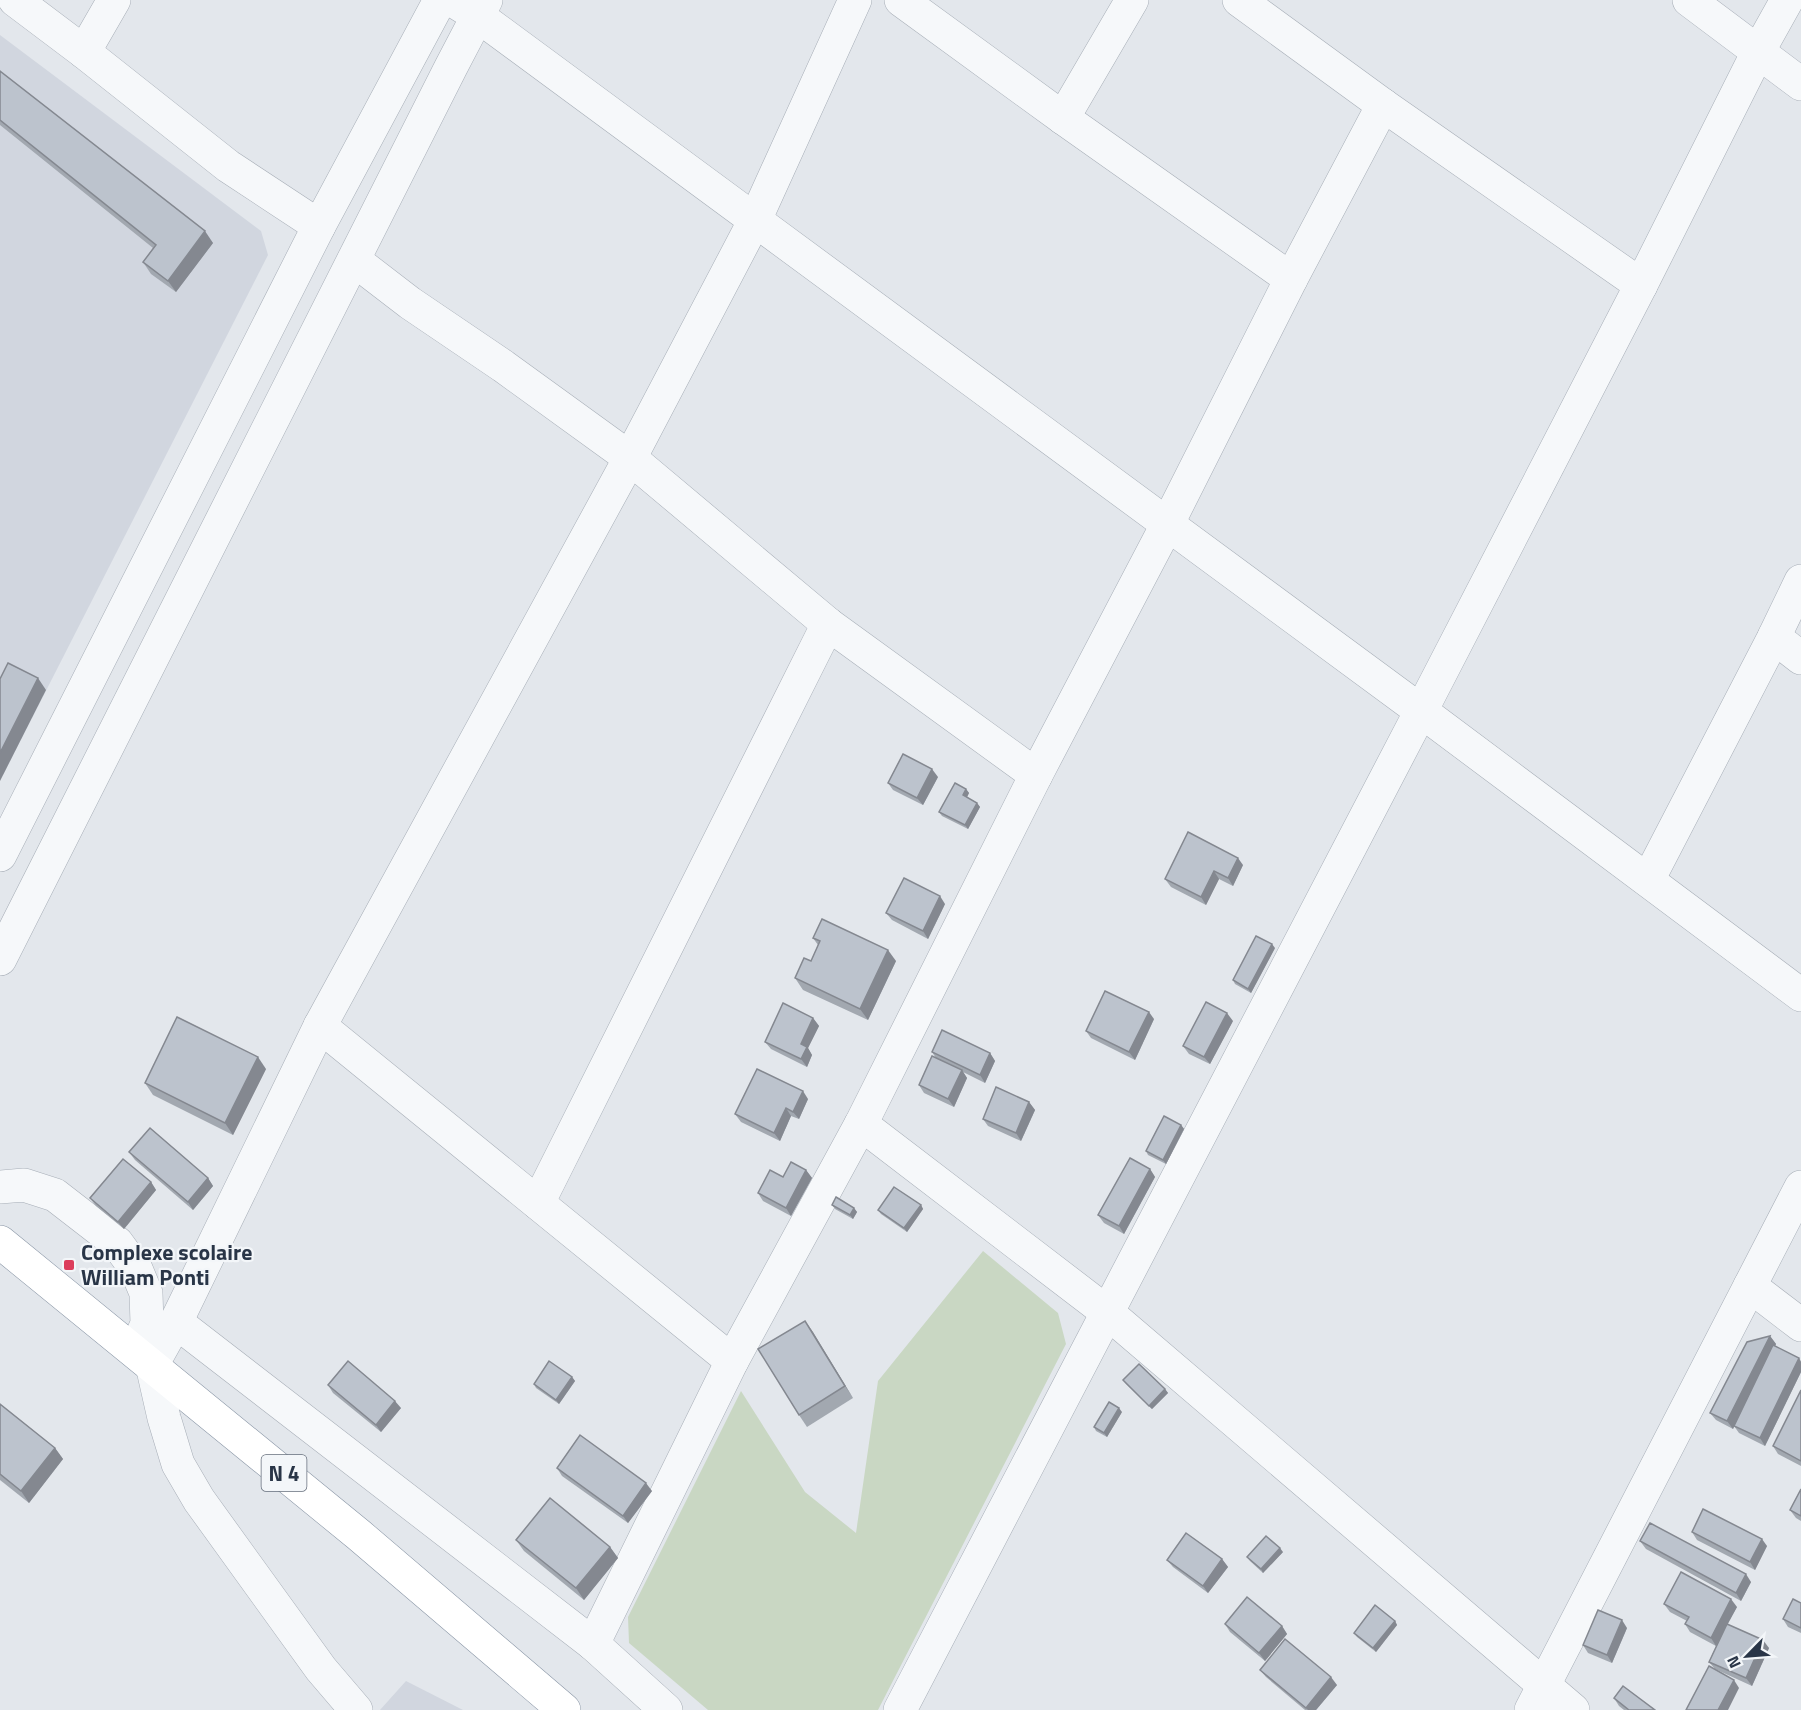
<svg xmlns="http://www.w3.org/2000/svg" width="1801" height="1710" font-family="'Titillium Web',sans-serif">
  <rect width="100%" height="100%" fill="#e3e7ec"/>
  <!-- built -->
  <g fill="#d1d6df">
    <path d="M0,35L261,231L268,255L0,781Z"/>
    <path d="M406,1681L463,1710H464H380Z"/>
  </g>
  <!-- green -->
  <path fill="#c9d7c3" d="M983,1251L1058,1313L1066,1344L878,1710H708L629,1643L628,1617L741,1391L805,1492L856,1533L878,1381Z"/>
  <g fill="none" stroke-linecap="round" stroke-linejoin="round">
    <!-- minor casing -->
    <g stroke="#a7aeb7" stroke-width="34">
      <g id="minor">
        <path d="M15,0L84,52L228,166L319,226"/>
        <path d="M452,0L478,16L1421,711L1801,995"/>
        <path d="M901,0L1063,118L1291,279"/>
        <path d="M1239,0L1383,105L1641,285"/>
        <path d="M1689,0L1801,84"/>
        <path d="M84,52L114,0"/>
        <path d="M1063,118L1132,0"/>
        <path d="M354,260L410,303L503,366L630,458L828,624L1036,775"/>
        <path d="M1774,637L1801,658"/>
        <path d="M0,855L319,226L440,0"/>
        <path d="M1648,880L1774,637L1801,581"/>
        <path d="M0,959L451,67L486,0"/>
        <path d="M320,1026L732,1361"/>
        <path d="M861,1124L1108,1313L1573,1710"/>
        <path d="M0,1187L24,1185L55,1195L117,1243L136,1269L146,1293L147,1324L135,1351"/>
        <path d="M538,1203L828,624"/>
        <path d="M1750,1286L1801,1325"/>
        <path d="M176,1322L593,1644L666,1710"/>
        <path d="M593,1644L732,1361L861,1124L1036,775L1167,525L1291,279L1383,105"/>
        <path d="M356,1710L321,1669L199,1500L178,1464L164,1418L152,1365L176,1322L320,1026L630,458L755,220L855,0"/>
        <path d="M900,1710L1421,711L1641,285L1758,52L1787,0"/>
        <path d="M1531,1710L1801,1187"/>
      </g>
    </g>
    <!-- highway casing -->
    <g stroke="#8995a5" stroke-width="34">
      <path id="highway" d="M0,1242L359,1535L564,1710"/>
    </g>
    <!-- minor -->
    <use href="#minor" stroke="#f6f8fa" stroke-width="33"/>
    <!-- highway -->
    <use href="#highway" stroke="#fff" stroke-width="33"/>
  </g>
  <!-- wall -->
  <g fill="#a2a8b0">
    <path d="M0,71L213,243L176,292L151,274L143,262L153,248L0,125Z"/>
    <path d="M938,777L923,805L893,790L888,783Z"/>
    <path d="M966,789L969,793L967,797L977,803L980,807L968,829L942,816L939,812Z"/>
    <path d="M1243,865L1233,886L1219,879L1206,905L1171,887L1165,879Z"/>
    <path d="M945,904L928,939L892,920L886,913Z"/>
    <path d="M813,938L896,961L868,1020L803,990L795,978L811,961L818,945Z"/>
    <path d="M1275,948L1251,993L1235,984L1233,980Z"/>
    <path d="M813,1018L819,1026L808,1048L812,1055L807,1067L771,1049L765,1042Z"/>
    <path d="M1154,1019L1135,1060L1091,1038L1086,1031Z"/>
    <path d="M1233,1021L1210,1064L1189,1054L1183,1046Z"/>
    <path d="M932,1052L990,1053L995,1061L985,1083L963,1072L967,1078L954,1107L924,1093L919,1085L936,1058Z"/>
    <path d="M266,1069L233,1135L153,1095L145,1083Z"/>
    <path d="M808,1099L799,1119L791,1116L780,1141L741,1122L735,1114Z"/>
    <path d="M1029,1102L1035,1110L1021,1141L988,1126L983,1119Z"/>
    <path d="M1181,1125L1184,1129L1166,1164L1148,1155L1146,1151Z"/>
    <path d="M129,1152L208,1178L213,1186L193,1210L135,1160Z"/>
    <path d="M1150,1169L1155,1177L1124,1234L1104,1223L1098,1215Z"/>
    <path d="M806,1170L812,1178L791,1216L763,1201L758,1193L783,1177Z"/>
    <path d="M151,1182L156,1190L124,1229L96,1206L90,1198Z"/>
    <path d="M832,1205L854,1208L857,1212L853,1219L835,1209Z"/>
    <path d="M921,1205L923,1209L907,1232L881,1214L878,1210Z"/>
    <path d="M805,1321L853,1398L807,1427L799,1415Z"/>
    <path d="M1770,1336L1776,1344L1775,1346L1799,1358L1801,1362V1372L1765,1446L1739,1433L1734,1426L1733,1429L1716,1420L1710,1413Z"/>
    <path d="M572,1377L575,1381L559,1404L536,1388L534,1384Z"/>
    <path d="M1123,1380L1165,1389L1168,1393L1152,1409L1126,1384Z"/>
    <path d="M328,1385L401,1408L381,1432L333,1393Z"/>
    <path d="M1801,1390V1466L1778,1454L1773,1446Z"/>
    <path d="M0,1404L55,1448L63,1459L29,1503L0,1480Z"/>
    <path d="M1122,1412L1107,1437L1096,1431L1094,1427Z"/>
    <path d="M557,1468L652,1491L628,1523L562,1476Z"/>
    <path d="M1801,1489V1521L1796,1518L1790,1510Z"/>
    <path d="M1692,1532L1767,1546L1755,1570L1697,1540Z"/>
    <path d="M516,1540L610,1547L618,1558L584,1600L524,1551Z"/>
    <path d="M1640,1541L1751,1582L1741,1601L1646,1549Z"/>
    <path d="M1283,1552L1263,1573L1250,1561L1247,1557Z"/>
    <path d="M1222,1559L1228,1567L1208,1593L1173,1567L1167,1560Z"/>
    <path d="M1801,1603V1633L1788,1627L1783,1619Z"/>
    <path d="M1664,1604L1737,1607L1727,1624L1769,1648L1752,1686L1715,1669L1709,1662L1716,1646L1690,1632L1685,1624L1687,1621L1670,1612Z"/>
    <path d="M1395,1621L1397,1625L1376,1652L1357,1637L1354,1633Z"/>
    <path d="M1225,1624L1282,1626L1287,1634L1265,1661L1230,1632Z"/>
    <path d="M1627,1628L1612,1663L1588,1653L1583,1645Z"/>
    <path d="M1260,1670L1337,1685L1316,1710H1305L1266,1677Z"/>
    <path d="M1614,1698L1655,1710H1624L1619,1706Z"/>
  </g>
  <!-- shaded-wall -->
  <g fill="#848890">
    <path d="M205,231L213,243L176,292L168,281Z"/>
    <path d="M38,678L46,690L0,781V753Z"/>
    <path d="M932,769L938,777L923,805L917,798Z"/>
    <path d="M966,789L969,793L966,799L963,795Z"/>
    <path d="M977,803L980,807L968,829L965,825Z"/>
    <path d="M1238,858L1243,865L1233,886L1228,878Z"/>
    <path d="M1214,871L1219,879L1206,905L1201,897Z"/>
    <path d="M940,896L945,904L928,939L923,931Z"/>
    <path d="M1272,944L1275,948L1251,993L1248,989Z"/>
    <path d="M888,950L896,961L868,1020L860,1009Z"/>
    <path d="M1149,1012L1154,1019L1135,1060L1129,1052Z"/>
    <path d="M1227,1013L1233,1021L1210,1064L1204,1057Z"/>
    <path d="M813,1018L819,1026L808,1048L812,1055L807,1067L801,1059V1044Z"/>
    <path d="M990,1053L995,1061L985,1083L980,1075Z"/>
    <path d="M258,1057L266,1069L233,1135L225,1123Z"/>
    <path d="M962,1070L967,1078L954,1107L948,1099Z"/>
    <path d="M803,1091L808,1099L799,1119L793,1112Z"/>
    <path d="M1029,1102L1035,1110L1021,1141L1016,1133Z"/>
    <path d="M786,1108L791,1116L780,1141L774,1133Z"/>
    <path d="M1181,1125L1184,1129L1166,1164L1163,1160Z"/>
    <path d="M1150,1169L1155,1177L1124,1234L1119,1226Z"/>
    <path d="M806,1170L812,1178L791,1216L786,1208Z"/>
    <path d="M208,1178L213,1186L193,1210L188,1202Z"/>
    <path d="M151,1182L156,1190L124,1229L118,1222Z"/>
    <path d="M921,1205L923,1209L907,1232L904,1228Z"/>
    <path d="M854,1208L857,1212L853,1219L850,1215Z"/>
    <path d="M805,1321L813,1332L853,1398L845,1386Z"/>
    <path d="M1770,1336L1776,1344L1733,1429L1727,1421Z"/>
    <path d="M1799,1358L1801,1362V1372L1765,1446L1760,1438Z"/>
    <path d="M572,1377L575,1381L559,1404L556,1400Z"/>
    <path d="M1165,1389L1168,1393L1152,1409L1149,1406Z"/>
    <path d="M395,1401L401,1408L381,1432L376,1425Z"/>
    <path d="M1119,1408L1122,1412L1107,1437L1104,1433Z"/>
    <path d="M55,1448L63,1459L29,1503L21,1491Z"/>
    <path d="M646,1483L652,1491L628,1523L623,1516Z"/>
    <path d="M1762,1539L1767,1546L1755,1570L1750,1562Z"/>
    <path d="M610,1547L618,1558L584,1600L576,1588Z"/>
    <path d="M1280,1548L1283,1552L1263,1573L1261,1569Z"/>
    <path d="M1222,1559L1228,1567L1208,1593L1203,1586Z"/>
    <path d="M1746,1574L1751,1582L1741,1601L1736,1593Z"/>
    <path d="M1731,1599L1737,1607L1716,1646L1711,1638Z"/>
    <path d="M1622,1620L1627,1628L1612,1663L1607,1655Z"/>
    <path d="M1395,1621L1397,1625L1376,1652L1373,1648Z"/>
    <path d="M1282,1626L1287,1634L1265,1661L1259,1653Z"/>
    <path d="M1763,1640L1769,1648L1752,1686L1746,1678Z"/>
    <path d="M1331,1677L1337,1685L1316,1710H1308L1306,1708Z"/>
    <path d="M1734,1680L1739,1688L1728,1710H1718Z"/>
  </g>
  <!-- building -->
  <g fill="#bcc3cd" stroke="#848890" stroke-width="1.5">
    <path d="M0,71L205,231L168,281L143,262L156,245L0,120Z"/>
    <path d="M8,663L38,678L0,753V679Z"/>
    <path d="M903,754L932,769L917,798L888,783Z"/>
    <path d="M955,783L966,789L963,795L977,803L965,825L939,812Z"/>
    <path d="M1188,832L1238,858L1228,878L1214,871L1201,897L1165,879Z"/>
    <path d="M904,878L940,896L923,931L886,913Z"/>
    <path d="M822,919L888,950L860,1009L795,978L804,958L811,961L820,941L813,938Z"/>
    <path d="M1256,936L1272,944L1248,989L1233,980Z"/>
    <path d="M1105,991L1149,1012L1129,1052L1086,1031Z"/>
    <path d="M1206,1002L1227,1013L1204,1057L1183,1046Z"/>
    <path d="M783,1003L813,1018L801,1044L807,1047L801,1059L765,1042Z"/>
    <path d="M177,1017L258,1057L225,1123L145,1083Z"/>
    <path d="M942,1030L990,1053L980,1075L932,1052Z"/>
    <path d="M932,1056L962,1070L948,1099L919,1085Z"/>
    <path d="M757,1069L803,1091L793,1112L786,1108L774,1133L735,1114Z"/>
    <path d="M996,1087L1029,1102L1016,1133L983,1119Z"/>
    <path d="M1164,1116L1181,1125L1163,1160L1146,1151Z"/>
    <path d="M150,1128L208,1178L188,1202L129,1152Z"/>
    <path d="M1130,1158L1150,1169L1119,1226L1098,1215Z"/>
    <path d="M123,1159L151,1182L118,1222L90,1198Z"/>
    <path d="M791,1162L806,1170L786,1208L758,1193L770,1170L783,1177Z"/>
    <path d="M894,1187L921,1205L904,1228L878,1210Z"/>
    <path d="M836,1197L854,1208L850,1215L832,1205Z"/>
    <path d="M805,1321L845,1386L799,1415L758,1349Z"/>
    <path d="M1770,1336L1727,1421L1710,1413L1747,1342Z"/>
    <path d="M1773,1345L1799,1358L1760,1438L1734,1426Z"/>
    <path d="M348,1361L395,1401L376,1425L328,1385Z"/>
    <path d="M549,1361L572,1377L556,1400L534,1384Z"/>
    <path d="M1139,1364L1165,1389L1149,1406L1123,1380Z"/>
    <path d="M1801,1390V1461L1773,1446Z"/>
    <path d="M1109,1402L1119,1408L1104,1433L1094,1427Z"/>
    <path d="M0,1404L55,1448L21,1491L0,1474Z"/>
    <path d="M580,1435L646,1483L623,1516L557,1468Z"/>
    <path d="M1801,1489V1516L1790,1510Z"/>
    <path d="M550,1498L610,1547L576,1588L516,1540Z"/>
    <path d="M1703,1509L1762,1539L1750,1562L1692,1532Z"/>
    <path d="M1650,1523L1746,1574L1736,1593L1640,1541Z"/>
    <path d="M1186,1533L1222,1559L1203,1586L1167,1560Z"/>
    <path d="M1266,1536L1280,1548L1261,1569L1247,1557Z"/>
    <path d="M1681,1572L1731,1599L1711,1638L1685,1624L1689,1617L1664,1604Z"/>
    <path d="M1247,1597L1282,1626L1259,1653L1225,1624Z"/>
    <path d="M1793,1599L1801,1603V1628L1783,1619Z"/>
    <path d="M1375,1605L1395,1621L1373,1648L1354,1633Z"/>
    <path d="M1598,1610L1622,1620L1607,1655L1583,1645Z"/>
    <path d="M1727,1624L1763,1640L1746,1678L1709,1662Z"/>
    <path d="M1285,1639L1331,1677L1306,1708L1260,1670Z"/>
    <path d="M1709,1666L1734,1680L1718,1710H1686Z"/>
    <path d="M1623,1686L1655,1710H1629L1614,1698Z"/>
  </g>
  <!-- markers -->
  <rect fill="#dc3d5b" stroke="#f3f6f9" stroke-width="2" x="63" y="1259" width="12" height="12" rx="3"/>
  <g text-anchor="middle" dominant-baseline="central" stroke-width="4.5" stroke-linejoin="round" paint-order="stroke">
    <!-- shield labels -->
    <rect fill="#f3f6f9" stroke="#666f7c" stroke-width="1.5" x="261.5" y="1455" width="45" height="36" rx="4.5"/>
    <g font-size="21" font-weight="bold" fill="#293547">
      <text x="284" y="1473">N 4</text>
    </g>
    <!-- poi labels -->
    <g font-size="22" font-weight="bold" fill="#293547" stroke="#f3f6f9" text-anchor="start">
      <text x="81" y="1252">Complexe scolaire<tspan x="81" dy="25">William Ponti</tspan></text>
    </g>
  </g>
  <!-- north arrow -->
  <g transform="translate(1747 1656) rotate(245)" stroke="#f3f6f9" stroke-width="4.5" paint-order="stroke">
  <path d="M0-4.5L10 22L0 15L-10 22Z" fill="#293547"/>
  <text y="-9" font-size="16" font-weight="bold" text-anchor="middle" fill="#293547">N</text>
  </g>
</svg>
